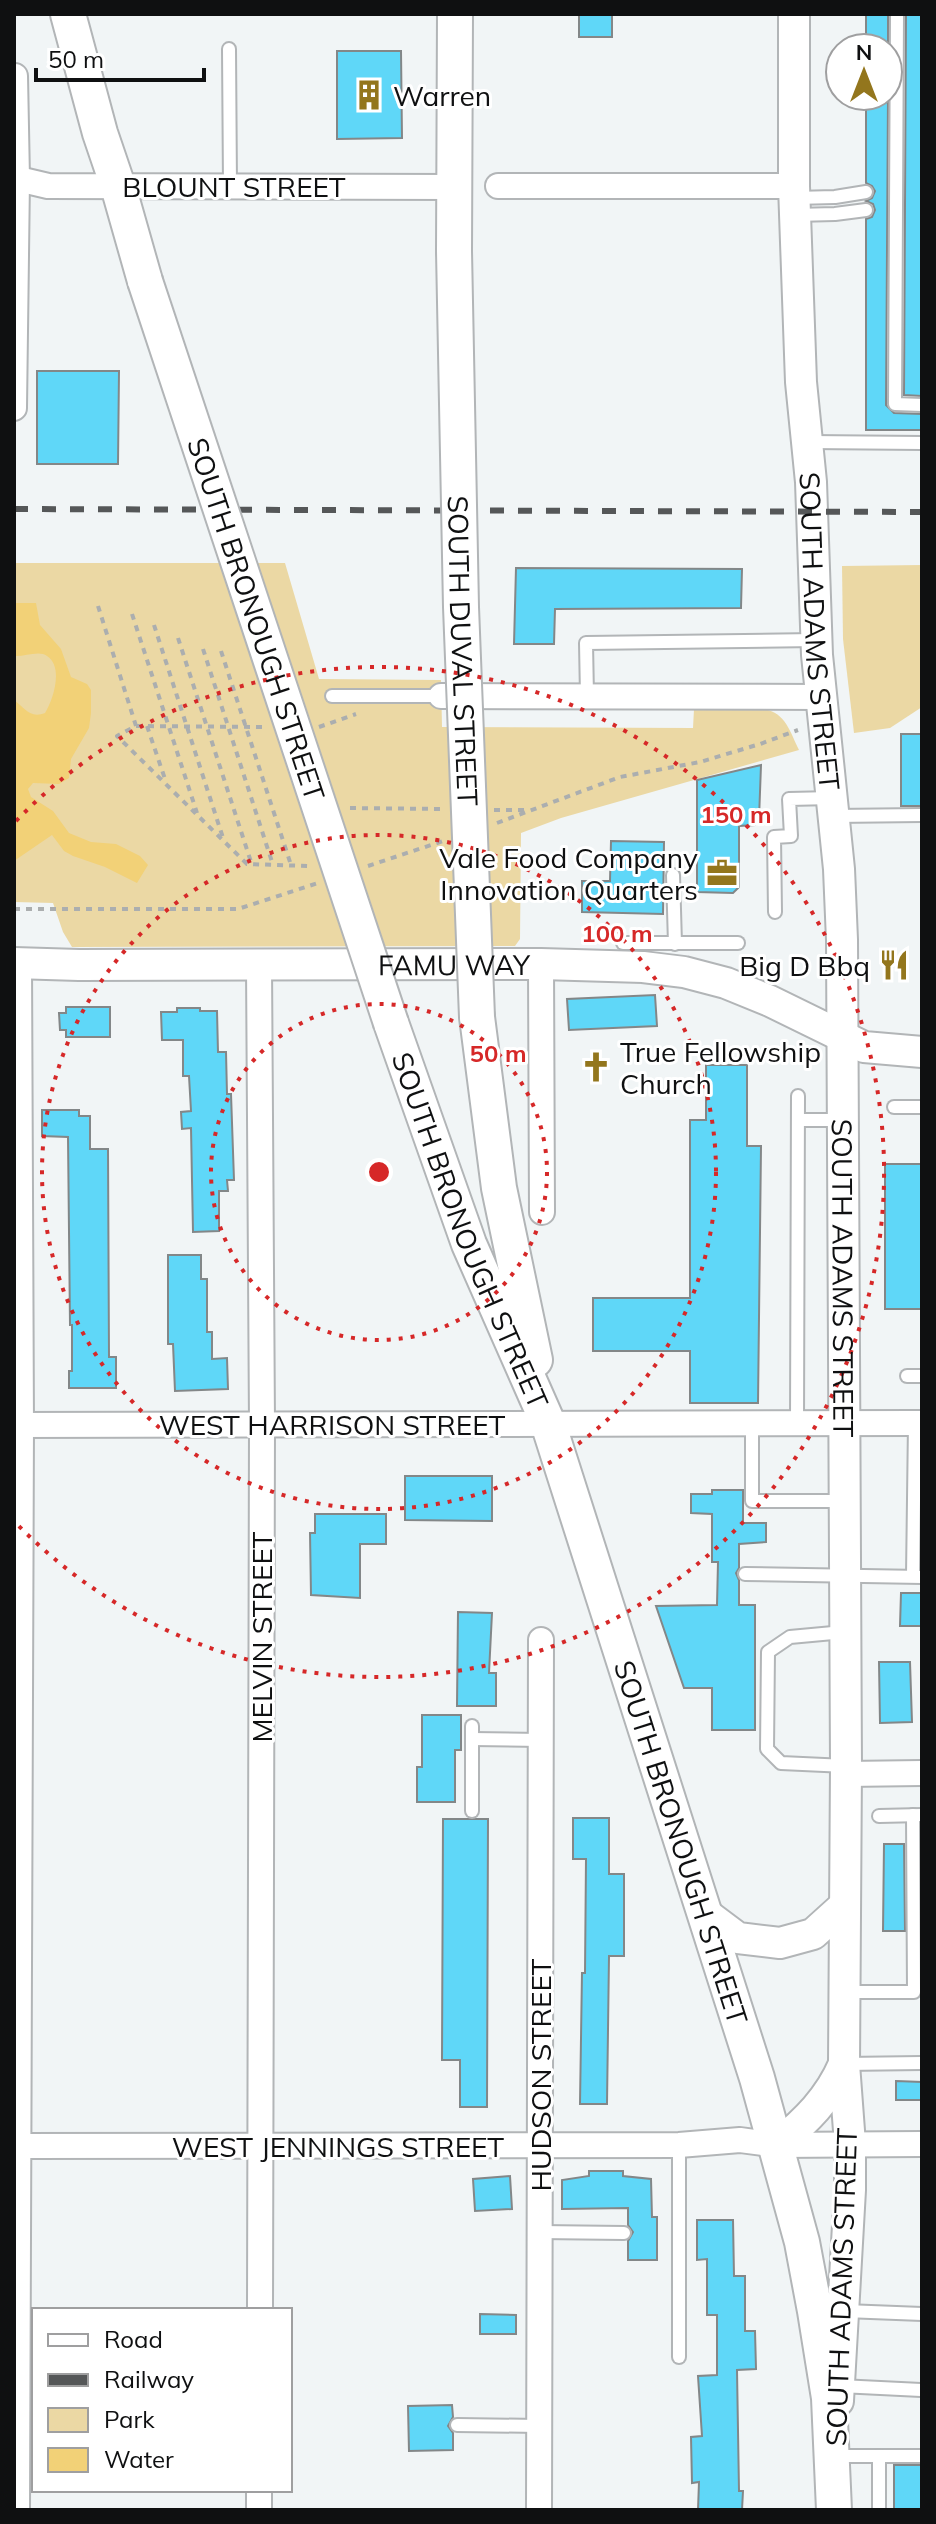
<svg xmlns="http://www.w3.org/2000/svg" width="936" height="2524" font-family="Mulish,sans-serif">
  <rect width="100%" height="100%" fill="#f1f5f6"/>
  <!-- green -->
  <g fill="#ebd8a4">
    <path d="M14,563H285L319,679L441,680L442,727L693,728L694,709H764C786,713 790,732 799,750L561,818L521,833L520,939L515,946L72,947L63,932L53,903L14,902Z"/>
    <path d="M922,565V707L890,728L854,733L843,639L842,566Z"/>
  </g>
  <!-- water -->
  <path fill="#f2d177" d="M14,603H36L40,625L61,649L71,677L87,684L91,690V713L89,728L71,759L69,778L59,784L33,783L28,789L31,797L53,811L69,833L91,842L116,844L140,856L148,865L137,883L105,867L73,856L64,851L52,835L14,861V700C25,708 30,719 45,713C53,700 64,667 47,656C39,650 24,657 14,656Z"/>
  <!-- building -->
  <g fill="#5fd7f8" stroke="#838788" stroke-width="2">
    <rect x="579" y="14" width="33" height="23"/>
    <rect x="866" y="14" width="22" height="34"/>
    <path d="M906,14H922V396L904,395Z"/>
    <path d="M337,51H401L402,138L337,139Z"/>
    <path d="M866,96H888L886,405L894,413L922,414V430H866V219L872,217L875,210L873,204L866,201L872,198L875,191L872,186L866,183Z"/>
    <path d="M37,371H119L118,464H37Z"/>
    <path d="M516,568L742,569L741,608L555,609L554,644H514Z"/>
    <rect x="901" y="734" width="21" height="72"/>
    <path d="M761,765L759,819L755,825L739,826V887L733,893L697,892V780Z"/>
    <path d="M611,841L664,842L663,914L582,912V881H610Z"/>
    <path d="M655,995L657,1026L569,1030L567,999Z"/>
    <path d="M66,1007H110V1037H66V1030H60L59,1013H66Z"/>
    <path d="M177,1008H200V1011H217L218,1052H226L227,1094H231L234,1180H227L228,1191H219V1231L193,1232L191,1128L182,1129L181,1112L191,1111L189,1076H183V1040H162L161,1012H177Z"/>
    <path d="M706,1065H747V1146H761L758,1403H690V1351H593V1298H690V1120H706Z"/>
    <path d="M42,1110H79V1116H90V1149H108L109,1357H116V1388H69V1371H72V1325H70L68,1137L42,1136Z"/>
    <rect x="885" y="1164" width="37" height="145"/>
    <path d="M168,1255H201V1279H207V1332H212V1359L227,1358L228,1389L175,1391L173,1344H168Z"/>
    <path d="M405,1476H492V1521L405,1520Z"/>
    <path d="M712,1490H743V1523H766V1542L739,1544V1568L736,1573L739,1580V1605H755V1730H712V1688H684L656,1606L717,1605L718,1562H712V1514L691,1513V1494H712Z"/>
    <path d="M315,1514H386V1544H360V1598L311,1595L310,1533H315Z"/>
    <path d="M901,1593H922V1626H900Z"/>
    <path d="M458,1612L492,1613L489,1673H496V1706H457Z"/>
    <path d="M879,1662H910L912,1722L880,1723Z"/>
    <path d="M422,1715H461V1750H455V1802H417V1767H422Z"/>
    <path d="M573,1818H609V1874H624V1956H609L607,2104H580L582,1973H585L586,1859H573Z"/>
    <path d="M443,1819H488L487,2107H460V2060H442Z"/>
    <path d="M884,1844H904L905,1931H883Z"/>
    <path d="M896,2081L922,2082V2100H896Z"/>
    <path d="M589,2171H623V2176L651,2179L652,2217H657V2260H628V2241L633,2232L628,2225V2208L562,2209V2180L589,2176Z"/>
    <path d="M510,2176L512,2209L475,2211L473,2179Z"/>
    <path d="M697,2220H733L734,2276H745V2331H755L756,2369L737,2370L739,2491H743L742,2510H698L699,2482L692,2483L691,2437L702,2436L698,2376L717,2375V2315H707V2259L697,2260Z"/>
    <path d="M480,2314L516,2315V2334H480Z"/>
    <path d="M452,2405L453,2417L448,2426L453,2433V2450L409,2451L408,2406Z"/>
    <rect x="894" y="2465" width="28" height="45"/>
  </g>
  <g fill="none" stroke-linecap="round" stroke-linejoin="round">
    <!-- service casing -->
    <g stroke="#b2b5b7" stroke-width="16">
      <g id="service">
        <path d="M897,14L895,404L922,405"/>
        <path d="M229,49L230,186"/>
        <path d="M794,198L835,197L866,192"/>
        <path d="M795,215L835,214L866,210"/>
        <path d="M809,442L922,443"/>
        <path d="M332,696H441"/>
        <path d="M587,696L586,643L816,640"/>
        <path d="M834,816L922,815"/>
        <path d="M673,875L675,944"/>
        <path d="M775,912L774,837L791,836L789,799L832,798"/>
        <path d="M623,943H738"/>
        <path d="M894,1107H922"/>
        <path d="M798,1120H842"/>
        <path d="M907,1376H922"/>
        <path d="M752,1423V1501H843"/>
        <path d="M797,1423L798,1096"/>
        <path d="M745,1574L922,1577"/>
        <path d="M913,1576L915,1423"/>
        <path d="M844,1632L790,1637L768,1652L767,1749L781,1763L846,1766"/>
        <path d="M472,1739L541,1740"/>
        <path d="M472,1811V1726"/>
        <path d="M879,1816L922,1815"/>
        <path d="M846,1992H914L913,1815"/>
        <path d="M844,2064L922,2063"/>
        <path d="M540,2232L624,2233"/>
        <path d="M845,2311L922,2314"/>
        <path d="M679,2357V2145"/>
        <path d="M840,2386L921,2390"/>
        <path d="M457,2425L539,2426"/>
        <path d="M834,2456H922"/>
        <path d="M879,2510V2456"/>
      </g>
    </g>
    <!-- minor casing -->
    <g stroke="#b2b5b7" stroke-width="28">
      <g id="minor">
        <path d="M14,178L48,186L454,187"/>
        <path d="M498,186H794"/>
        <path d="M14,408L17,179L15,76"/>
        <path d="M441,696L821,697"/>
        <path d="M541,964L542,1212"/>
        <path d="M259,965L262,1424L260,2310"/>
        <path d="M14,1425L922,1423"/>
        <path d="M846,1774L922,1773"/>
        <path d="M18,2146L679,2145L740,2140L777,2145L922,2144"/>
        <path d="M17,2510L21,1425L19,963"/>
        <path d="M259,2510V2490"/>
        <path d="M539,2510L541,1640"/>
      </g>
    </g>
    <!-- tertiary casing -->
    <g stroke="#b2b5b7" stroke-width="34">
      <g id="tertiary">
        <path id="s1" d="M794,14V186L801,382L811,482L817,655L839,869L842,940L846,1766L844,2064L850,2144V2190L838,2401"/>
        <path id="s2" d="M14,963L79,965L541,964L643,967L684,972L726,983L770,1001L864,1047L922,1052"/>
        <path d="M706,1914L738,1938L780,1943L813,1934L844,1906"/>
        <path d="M777,2145C806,2121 829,2099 844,2064"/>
      </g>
    </g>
    <!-- secondary casing -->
    <g stroke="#b2b5b7" stroke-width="38">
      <g id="secondary">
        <path d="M68,14L100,133L118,186L145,281"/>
        <path d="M454,251L455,14"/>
        <path d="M477,1017L499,1188L535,1360"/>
        <path id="s3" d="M391,1023L469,1244L548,1423L757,2078L802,2242L815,2311L829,2398L834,2510"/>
      </g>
    </g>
    <!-- path -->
    <g stroke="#abaeaf" stroke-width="4" stroke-dasharray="6 6" stroke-linecap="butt">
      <path d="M98,606L136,726"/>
      <path d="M132,614L197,813"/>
      <path d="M154,625L224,841"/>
      <path d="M178,638L252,865"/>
      <path d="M203,649L273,865"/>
      <path d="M221,651L291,865"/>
      <path d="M147,726L166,782"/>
      <path d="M262,727L136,726L117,736L247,864L308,866"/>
      <path d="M319,727L356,714"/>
      <path d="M350,808L441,809"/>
      <path d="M494,810H529"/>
      <path d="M497,823L620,777L700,762L760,744L798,730"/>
      <path d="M368,866L443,841"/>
      <path d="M14,909H238L318,883"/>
    </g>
    <!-- service -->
    <use href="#service" stroke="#fff" stroke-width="12"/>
    <!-- minor -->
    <use href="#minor" stroke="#fff" stroke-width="24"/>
    <!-- tertiary -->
    <use href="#tertiary" stroke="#fff" stroke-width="30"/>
    <!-- secondary -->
    <use href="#secondary" stroke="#fff" stroke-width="34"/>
    <!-- rail -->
    <path stroke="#555758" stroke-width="6" stroke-dasharray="14 14" stroke-linecap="butt" d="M14,509L922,512"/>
    <!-- secondary-bridge casing -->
    <g stroke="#b2b5b7" stroke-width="38" stroke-linecap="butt">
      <g id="secondary-bridge">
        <path id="s4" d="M454,251L461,607L477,1017"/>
        <path id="s5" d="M145,281L391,1023"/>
      </g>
    </g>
    <!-- secondary-bridge -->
    <use href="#secondary-bridge" stroke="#fff" stroke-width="34"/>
  </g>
  <!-- distance rings -->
  <g fill="none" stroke="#d62828" stroke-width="4" stroke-dasharray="4 8">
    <circle cx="379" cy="1172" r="168"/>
    <circle cx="379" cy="1172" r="337"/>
    <path d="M16 821A505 505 0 1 1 16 1523"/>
  </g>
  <!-- icons -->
  <defs>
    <g id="building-bare" transform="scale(2.4)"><path d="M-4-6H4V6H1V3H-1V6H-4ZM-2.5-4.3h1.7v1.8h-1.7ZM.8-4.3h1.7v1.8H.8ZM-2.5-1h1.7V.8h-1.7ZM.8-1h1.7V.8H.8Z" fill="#93761d" stroke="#fff" stroke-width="2.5" paint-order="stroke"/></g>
    <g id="office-bare" transform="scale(2.4)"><path d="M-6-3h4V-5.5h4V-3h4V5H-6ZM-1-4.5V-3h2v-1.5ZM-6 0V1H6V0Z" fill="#93761d" stroke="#fff" stroke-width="2.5" paint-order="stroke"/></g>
    <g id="restaurant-bare" transform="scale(2.4)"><path d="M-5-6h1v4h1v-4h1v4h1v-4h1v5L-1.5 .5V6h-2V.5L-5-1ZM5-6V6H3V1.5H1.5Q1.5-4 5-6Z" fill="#93761d" stroke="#fff" stroke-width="2.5" paint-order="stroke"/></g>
    <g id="church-bare" transform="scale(2.4)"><path d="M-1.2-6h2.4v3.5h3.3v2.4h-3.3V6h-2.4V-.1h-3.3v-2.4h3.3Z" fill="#93761d" stroke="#fff" stroke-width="2.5" paint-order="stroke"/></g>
  </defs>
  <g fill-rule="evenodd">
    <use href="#building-bare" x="369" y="95"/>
    <use href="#office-bare" x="722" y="873"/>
    <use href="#restaurant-bare" x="894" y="965"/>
    <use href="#church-bare" x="596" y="1067"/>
  </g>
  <g text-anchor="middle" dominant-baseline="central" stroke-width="6" stroke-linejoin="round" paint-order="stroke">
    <!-- poi labels -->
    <g font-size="28" fill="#0f1011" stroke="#fff" text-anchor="start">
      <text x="393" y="95">Warren</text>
      <text x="698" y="857" text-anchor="end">Vale Food Company<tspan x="698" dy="32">Innovation Quarters</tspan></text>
      <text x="870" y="965" text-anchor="end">Big D Bbq</text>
      <text x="620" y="1051">True Fellowship<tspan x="620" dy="32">Church</tspan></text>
    </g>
    <!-- street labels -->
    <g font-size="28" fill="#0f1011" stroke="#fff">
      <text x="234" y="186">BLOUNT STREET</text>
      <text stroke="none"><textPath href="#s5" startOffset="356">SOUTH BRONOUGH STREET</textPath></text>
      <text stroke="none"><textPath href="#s1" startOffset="618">SOUTH ADAMS STREET</textPath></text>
      <text stroke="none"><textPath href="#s4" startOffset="400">SOUTH DUVAL STREET</textPath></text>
      <text stroke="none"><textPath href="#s2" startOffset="440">FAMU WAY</textPath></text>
      <text stroke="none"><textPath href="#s3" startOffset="222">SOUTH BRONOUGH STREET</textPath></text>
      <text stroke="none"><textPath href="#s1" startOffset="1266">SOUTH ADAMS STREET</textPath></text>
      <text x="332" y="1424">WEST HARRISON STREET</text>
      <text transform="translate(261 1637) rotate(-90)">MELVIN STREET</text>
      <text stroke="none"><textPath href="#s3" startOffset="870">SOUTH BRONOUGH STREET</textPath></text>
      <text transform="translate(540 2075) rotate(-90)">HUDSON STREET</text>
      <text x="338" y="2146">WEST JENNINGS STREET</text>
      <text transform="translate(841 2287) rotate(-88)">SOUTH ADAMS STREET</text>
    </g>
  </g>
  <circle cx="379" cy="1172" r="12" fill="#d62828" stroke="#fff" stroke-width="4"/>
  <g font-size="24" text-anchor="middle" font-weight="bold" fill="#d62828" stroke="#fff" stroke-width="6" stroke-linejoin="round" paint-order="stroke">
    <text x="736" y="823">150 m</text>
    <text x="617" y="942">100 m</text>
    <text x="498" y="1062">50 m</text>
  </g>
  <!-- border -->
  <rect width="936" height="2524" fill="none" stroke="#0f1011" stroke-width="32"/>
  <!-- legend -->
  <rect x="32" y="2308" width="260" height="184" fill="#ffffff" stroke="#9f9fa0" stroke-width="2"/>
  <rect x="48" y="2334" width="40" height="12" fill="#ffffff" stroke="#9f9fa0" stroke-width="2"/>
  <text x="104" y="2348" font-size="24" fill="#0f1011">Road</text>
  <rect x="48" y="2374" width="40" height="12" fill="#555758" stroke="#9f9fa0" stroke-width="2"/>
  <text x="104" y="2388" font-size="24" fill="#0f1011">Railway</text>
  <rect x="48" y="2408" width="40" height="24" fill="#ebd8a4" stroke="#9f9fa0" stroke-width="2"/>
  <text x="104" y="2428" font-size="24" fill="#0f1011">Park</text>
  <rect x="48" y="2448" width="40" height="24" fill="#f2d177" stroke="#9f9fa0" stroke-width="2"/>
  <text x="104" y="2468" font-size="24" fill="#0f1011">Water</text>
  <!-- north arrow -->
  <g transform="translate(864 72)"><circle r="38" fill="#ffffff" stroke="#9f9fa0" stroke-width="2"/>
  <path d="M0-6L14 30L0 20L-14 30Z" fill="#93761d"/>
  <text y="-12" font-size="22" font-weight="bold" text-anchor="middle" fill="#0f1011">N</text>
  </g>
  <!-- scale -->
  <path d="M36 68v12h168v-12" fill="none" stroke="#0f1011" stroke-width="4"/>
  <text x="48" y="68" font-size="24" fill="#0f1011" stroke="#ffffff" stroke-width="6" paint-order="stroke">50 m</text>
</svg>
